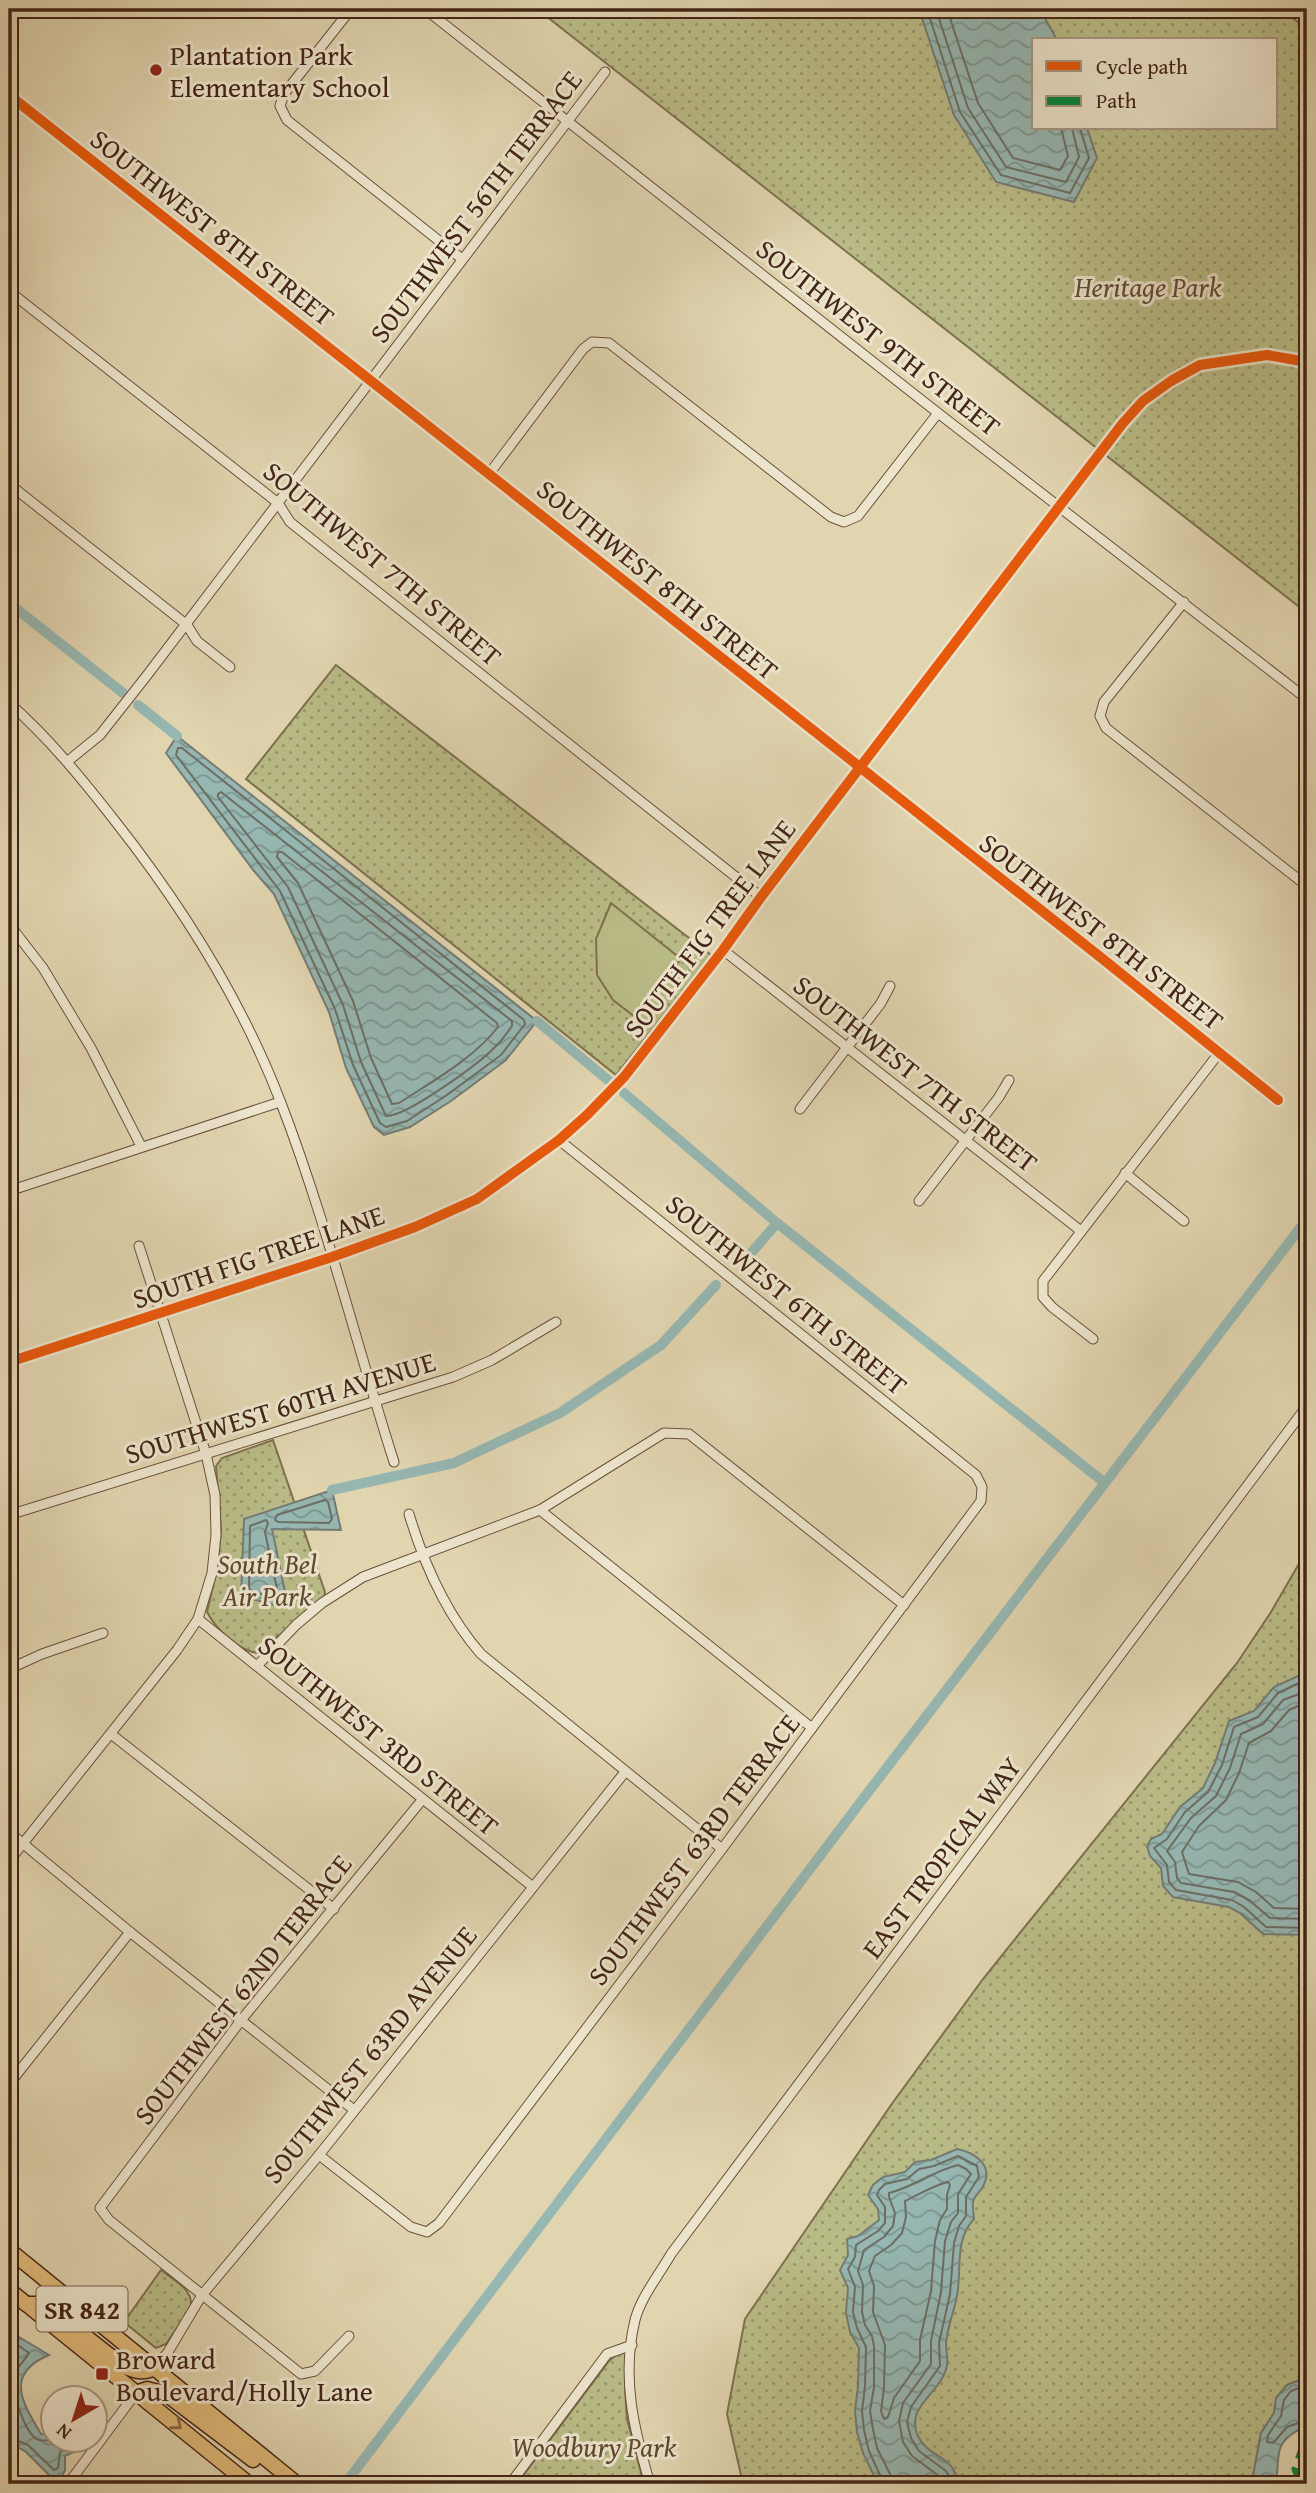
<svg xmlns="http://www.w3.org/2000/svg" width="1316" height="2493" font-family="'Gentium Book Plus',serif">
  <defs>
    <pattern id="green-dots" width="8" height="8" patternUnits="userSpaceOnUse" patternTransform="scale(1.75)"><rect width="8" height="8" fill="#b9bb86"/><path d="M2 2h.1M6 6h.1" fill="none" stroke="#98986d" stroke-width="1.8" stroke-linecap="round"/></pattern>
    <pattern id="water-waves" width="16" height="10" patternUnits="userSpaceOnUse" patternTransform="scale(1.75)"><rect width="16" height="10" fill="#96b7b2"/><path d="M0 5q4-4 8 0t8 0" fill="none" stroke="#7c9590"/></pattern>
  </defs>
  <rect width="100%" height="100%" fill="#e1d5b0"/>
  <filter id="stains"><feTurbulence type="fractalNoise" baseFrequency=".00286" numOctaves="4"/><feColorMatrix values="0 0 0 0 .2 0 0 0 0 .09 0 0 0 0 .02 0 0 0 .5 -.17"/></filter>
  <radialGradient id="worn" r=".72"><stop offset=".6" stop-color="#630" stop-opacity="0"/><stop offset="1" stop-color="#630" stop-opacity=".3"/></radialGradient>
  <!-- green -->
  <g fill="url(#green-dots)" stroke="#7e704e" stroke-width="2" fill-rule="evenodd">
    <path d="M537,9H1281L1307,29V613ZM1034,40H1276V128H1034Z"/>
    <path d="M336,665L711,955L616,1075L246,779Z"/>
    <path d="M273,1440L325,1592L324,1598L258,1653C238,1651 216,1629 207,1612L217,1569L221,1530L216,1466L222,1458Z"/>
    <path d="M1307,1550V2377L1287,2385L1276,2398L1275,2413L1261,2433L1253,2476L1243,2484H745L741,2475L727,2414L745,2319L891,2105L983,1979L1237,1663L1271,1612Z"/>
    <path d="M161,2270C174,2280 196,2291 190,2309L166,2344L156,2348L124,2322Z"/>
    <path d="M626,2351L625,2388L627,2419L644,2484H517L609,2361L617,2354Z"/>
  </g>
  <!-- pitch -->
  <path fill="#b9bb86" stroke="#7e704e" stroke-width="2" d="M611,903L681,959L635,1017L613,1000L597,975L596,939Z"/>
  <!-- water -->
  <g fill="url(#water-waves)" stroke="#757c74" stroke-width="2">
    <path d="M919,9H1040L1057,40H1034V128H1087L1097,158L1074,202L996,182L954,115Z"/>
    <path d="M177,736L537,1021L506,1060L451,1101L410,1127L384,1135L374,1127L346,1068L329,1012L274,894L254,871L166,753Z"/>
    <path d="M332,1490L341,1530L272,1529L285,1592L274,1605L241,1596L244,1519Z"/>
    <path d="M1302,1674L1307,1676V1935L1263,1934L1240,1913L1229,1907L1173,1897L1163,1886L1161,1868L1150,1856L1147,1846L1151,1839L1162,1834L1180,1807L1203,1788L1215,1763L1229,1721L1254,1711L1274,1687Z"/>
    <path d="M957,2149C977,2153 995,2167 982,2188C979,2193 974,2196 973,2202C972,2207 974,2214 974,2219C954,2240 962,2269 957,2296C954,2312 947,2327 946,2344C946,2351 948,2358 947,2365C943,2392 904,2406 918,2436C925,2451 939,2454 950,2465C955,2469 955,2478 962,2481C972,2487 980,2477 993,2484H878L863,2453L857,2432L855,2411L858,2386L859,2348L850,2332L846,2313L848,2288L840,2270L848,2255L847,2239L858,2236L879,2220L878,2209L868,2195L873,2185L883,2177L905,2172L915,2162L931,2160Z"/>
    <path d="M9,2331L49,2355C4,2374 22,2402 41,2434L52,2433V2440L86,2441L84,2447L65,2456V2470L58,2484L25,2451L9,2443Z"/>
    <path d="M1307,2377V2426C1273,2440 1280,2452 1276,2484H1243L1253,2476L1261,2433L1274,2413L1276,2398L1287,2385Z"/>
  </g>
  <g fill="none" stroke-linecap="round" stroke-linejoin="round">
    <!-- shore -->
    <g stroke="#6c6e64" stroke-width="2">
      <path d="M927,9L960,112L1001,175L1070,193L1089,158L1080,128"/>
      <path d="M936,9L968,108L1006,167L1066,182L1079,157L1072,128"/>
      <path d="M947,9L978,103L1013,158L1060,170L1068,156L1061,128"/>
      <path d="M178,748H182L524,1020L525,1024L501,1055L447,1095L407,1121L386,1127L380,1123L353,1065L335,1009L280,891L176,755Z"/>
      <path d="M221,792L512,1021V1026C507,1033 502,1041 495,1047C480,1063 406,1117 386,1116L361,1062L343,1005L288,887L218,797V794Z"/>
      <path d="M278,852H282L497,1023L498,1027C473,1059 433,1081 399,1103L392,1104L371,1058L353,1001L298,883L277,857Z"/>
      <path d="M325,1500L328,1502L332,1519L329,1523L278,1522L275,1520L277,1515Z"/>
      <path d="M266,1520L268,1523L265,1532L277,1589L271,1597L251,1591L249,1588L250,1526Z"/>
      <path d="M1307,1682H1301L1278,1693L1258,1717L1234,1727L1222,1765L1208,1792L1185,1812L1167,1839L1154,1848L1167,1865L1169,1882L1176,1890L1232,1900L1244,1907L1266,1927L1307,1928"/>
      <path d="M1307,1691L1283,1700L1263,1724L1241,1734L1230,1768L1216,1796L1191,1818L1167,1851L1175,1862L1177,1878L1181,1883L1234,1892L1249,1900L1270,1918L1307,1919"/>
      <path d="M1307,1702L1289,1710L1271,1731L1249,1743L1239,1773L1226,1800L1199,1826L1182,1852L1189,1874L1238,1882L1256,1892L1274,1908L1307,1909"/>
      <path d="M948,2182L950,2185L947,2195V2209L940,2220L935,2241L931,2291L920,2340V2361L894,2398L888,2417L884,2419L881,2411L884,2388L885,2345L873,2312L874,2286L869,2271L875,2256L891,2245L902,2233L906,2217L905,2201C920,2194 932,2186 948,2182Z"/>
      <path d="M9,2339L29,2353C26,2359 19,2365 16,2371C9,2387 23,2428 36,2439C41,2442 47,2440 52,2440"/>
      <path d="M1307,2385L1291,2391L1284,2400L1281,2416L1268,2435L1267,2442L1273,2443L1287,2427L1307,2420"/>
      <path d="M9,2437L28,2445L54,2470L58,2468L60,2452L79,2440"/>
      <path d="M884,2484L869,2451L864,2430L862,2411L865,2386L866,2347L857,2328L853,2312L855,2287L848,2269L855,2257L856,2245L878,2231L885,2223V2207L877,2195L879,2190L885,2184L907,2179L919,2169L934,2166L958,2156L977,2166L979,2177L966,2197V2216L959,2226L954,2243L950,2294L939,2343L940,2366L911,2407L907,2422L911,2438L919,2451L946,2471L954,2484"/>
      <path d="M892,2484L891,2476L877,2448L873,2429L870,2411L874,2387V2346L872,2336L865,2325L862,2312L863,2285L858,2271L864,2250L884,2237L893,2226L895,2213L889,2197V2193C914,2187 933,2171 958,2165L966,2169L971,2174L958,2194V2213L951,2222L945,2241L941,2292L931,2341V2364L903,2403L899,2421L903,2442L912,2456L939,2476L943,2484"/>
    </g>
    <!-- canal -->
    <g stroke="#96b7b2" stroke-width="10">
      <path d="M9,603L123,693"/>
      <path d="M138,705L177,736"/>
      <path d="M537,1021L609,1081"/>
      <path d="M624,1093L777,1223L1105,1483"/>
      <path d="M745,1260L777,1223"/>
      <path d="M332,1490L454,1463L560,1413L661,1345L716,1285"/>
      <path d="M345,2484L866,1795L1307,1219"/>
    </g>
    <!-- street casing -->
    <g stroke="#6a503c" stroke-width="11">
      <g id="street">
        <path d="M351,9L284,94L280,106L287,120L462,259"/>
        <path d="M425,9L938,413L1307,699"/>
        <path d="M9,95L1099,956L1278,1100"/>
        <path d="M9,291L278,503L290,522L761,897"/>
        <path d="M489,474L583,349L592,342L609,343L831,517L844,522L858,516L938,413"/>
        <path d="M9,484L187,625L197,641L230,667"/>
        <path d="M1184,602L1104,702L1100,716L1106,728L1307,886"/>
        <path d="M9,703C49,738 82,779 115,821C182,906 242,1001 281,1103C326,1220 356,1343 394,1462"/>
        <path d="M68,761L100,735L148,674L605,72"/>
        <path d="M9,924L43,968L91,1048L141,1146"/>
        <path d="M723,950L1081,1231"/>
        <path d="M800,1109L881,1003L890,986"/>
        <path d="M1125,1173L1184,1221"/>
        <path d="M9,1191L280,1102"/>
        <path d="M919,1201L999,1097L1009,1080"/>
        <path d="M1093,1339L1052,1307L1043,1297V1281L1219,1053"/>
        <path d="M9,1362L332,1257L415,1227L477,1199L559,1140L587,1115L624,1077L723,950L761,897L1123,423L1143,401L1171,381L1200,365L1267,355L1307,362"/>
        <path d="M540,1510L812,1728"/>
        <path d="M409,1514C424,1564 446,1614 481,1654L722,1849"/>
        <path d="M9,1515L453,1377L492,1360L556,1322"/>
        <path d="M198,1619L533,1887"/>
        <path d="M257,1666L296,1625L322,1603L363,1577L540,1510L664,1433L689,1434L904,1605"/>
        <path d="M9,1669L42,1654L103,1633"/>
        <path d="M111,1734L334,1909"/>
        <path d="M9,1832L130,1932L354,2110"/>
        <path d="M9,1861L177,1650L198,1619L212,1573L216,1535L215,1495L206,1454L139,1246"/>
        <path d="M9,2084L130,1932"/>
        <path d="M319,2155L411,2227L427,2232L439,2223L722,1849L981,1501L982,1487L976,1475L559,1140"/>
        <path d="M349,2336L315,2371L301,2374L109,2220L100,2208L242,2019L422,1800"/>
        <path d="M155,2368L168,2352L202,2295L319,2155L625,1772"/>
        <path d="M68,2484L136,2393"/>
        <path d="M510,2484L607,2354L632,2345"/>
        <path d="M650,2484C634,2430 621,2377 635,2320C641,2297 659,2275 671,2254L1307,1406"/>
      </g>
    </g>
    <!-- primary casing -->
    <g stroke="#432416" stroke-width="17">
      <g id="primary">
        <path d="M9,2250L297,2484"/>
        <path d="M9,2290L249,2484"/>
        <path d="M26,2304H44L123,2366C135,2371 142,2374 155,2368"/>
        <path d="M136,2393L147,2389L166,2394L253,2460"/>
      </g>
    </g>
    <!-- street -->
    <use href="#street" stroke="#ece4cc" stroke-width="9"/>
    <!-- primary -->
    <use href="#primary" stroke="#e0ba78" stroke-width="14"/>
    <!-- quiet -->
    <path stroke="#00873e" stroke-width="9" stroke-dasharray="18 9" stroke-linecap="butt" d="M1303,2484L1296,2469L1302,2452L1307,2448"/>
    <!-- cycleway casing -->
    <g stroke="#ece4cc" stroke-width="15">
      <g id="cycleway">
        <path d="M9,95L1099,956L1278,1100"/>
        <path d="M9,1362L332,1257L415,1227L477,1199L559,1140L587,1115L624,1077L723,950L761,897L1123,423L1143,401L1171,381L1200,365L1267,355L1307,362"/>
      </g>
    </g>
    <!-- cycleway -->
    <use href="#cycleway" stroke="#e8590c" stroke-width="10"/>
  </g>
  <!-- one-way arrows -->
  <defs><path id="oneway-chevron" d="M-2-3.5L2.5 0L-2 3.5" fill="none" stroke-width="1.6" stroke-linecap="round" stroke-linejoin="round" transform="scale(1.75)"/></defs>
  <use stroke="#8a6842" href="#oneway-chevron" transform="translate(177 2425) rotate(39)"/>
  <!-- markers -->
  <g fill="#8f2418" stroke="#ece4cc" stroke-width="2.5">
    <circle cx="156" cy="70" r="7"/>
    <rect x="95" y="2367" width="14" height="14" rx="3.5"/>
  </g>
  <g text-anchor="middle" dominant-baseline="central" stroke-width="6" stroke-linejoin="round" paint-order="stroke">
    <!-- shield labels -->
    <rect fill="#ece4cc" stroke="#765e4d" stroke-width="2" x="36.5" y="2286.5" width="91" height="45" rx="5"/>
    <g font-size="26" font-weight="bold" fill="#432416">
      <text x="82" y="2309">SR 842</text>
    </g>
    <!-- poi labels -->
    <g font-size="28" fill="#432416" stroke="#ece4cc" text-anchor="start">
      <text x="170" y="54">Plantation Park<tspan x="170" dy="32">Elementary School</tspan></text>
      <text x="116" y="2358">Broward<tspan x="116" dy="32">Boulevard/Holly Lane</tspan></text>
    </g>
    <!-- street labels -->
    <g font-size="28" fill="#432416" stroke="#ece4cc">
      <text transform="translate(475 206) rotate(-53)">SOUTHWEST 56TH TERRACE</text>
      <text transform="translate(213 227) rotate(38)">SOUTHWEST 8TH STREET</text>
      <text transform="translate(879 337) rotate(38)">SOUTHWEST 9TH STREET</text>
      <text transform="translate(383 563) rotate(40)">SOUTHWEST 7TH STREET</text>
      <text transform="translate(658 579) rotate(39)">SOUTHWEST 8TH STREET</text>
      <text transform="translate(709 928) rotate(-53)">SOUTH FIG TREE LANE</text>
      <text transform="translate(1102 931) rotate(38)">SOUTHWEST 8TH STREET</text>
      <text transform="translate(916 1073) rotate(38)">SOUTHWEST 7TH STREET</text>
      <text transform="translate(258 1256) rotate(-19)">SOUTH FIG TREE LANE</text>
      <text transform="translate(787 1294) rotate(39)">SOUTHWEST 6TH STREET</text>
      <text transform="translate(280 1407) rotate(-17)">SOUTHWEST 60TH AVENUE</text>
      <text transform="translate(379 1735) rotate(39)">SOUTHWEST 3RD STREET</text>
      <text transform="translate(693 1849) rotate(-53)">SOUTHWEST 63RD TERRACE</text>
      <text transform="translate(941 1857) rotate(-53)">EAST TROPICAL WAY</text>
      <text transform="translate(242 1989) rotate(-52)">SOUTHWEST 62ND TERRACE</text>
      <text transform="translate(369 2054) rotate(-51)">SOUTHWEST 63RD AVENUE</text>
    </g>
    <!-- park labels -->
    <g font-size="28" font-style="italic" fill="#604a32" stroke="#ece4cc">
      <text x="1148" y="286">Heritage Park</text>
      <text x="267" y="1563">South Bel<tspan x="267" dy="32">Air Park</tspan></text>
      <text x="594" y="2446">Woodbury Park</text>
    </g>
  </g>
  <!-- margin -->
  <rect width="1316" height="2493" fill="none" stroke="#e1d5b0" stroke-width="35"/>
  <rect x="10" y="10" width="1295" height="2472" fill="none" stroke="#432416" stroke-width="3.5"/>
  <rect x="18" y="18" width="1281" height="2458" fill="none" stroke="#432416" stroke-width="2"/>
  <!-- legend -->
  <rect x="1032" y="38" width="245" height="91" fill="#ece4cc" stroke="#a89783" stroke-width="2"/>
  <rect x="1046" y="61" width="35" height="10" fill="#e8590c" stroke="#a89783" stroke-width="2"/>
  <text x="1096" y="74" font-size="21" fill="#432416">Cycle path</text>
  <rect x="1046" y="96" width="35" height="10" fill="#00873e" stroke="#a89783" stroke-width="2"/>
  <text x="1096" y="108" font-size="21" fill="#432416">Path</text>
  <!-- north arrow -->
  <g transform="translate(74 2419) rotate(219)"><circle r="33" fill="#ece4cc" stroke="#a89783" stroke-width="2"/>
  <path d="M0-5L12 26L0 18L-12 26Z" fill="#8f2418"/>
  <text y="-10" font-size="19" font-weight="bold" text-anchor="middle" fill="#432416">N</text>
  </g>
  <rect width="100%" height="100%" filter="url(#stains)"/>
  <rect width="100%" height="100%" fill="url(#worn)"/>
</svg>
